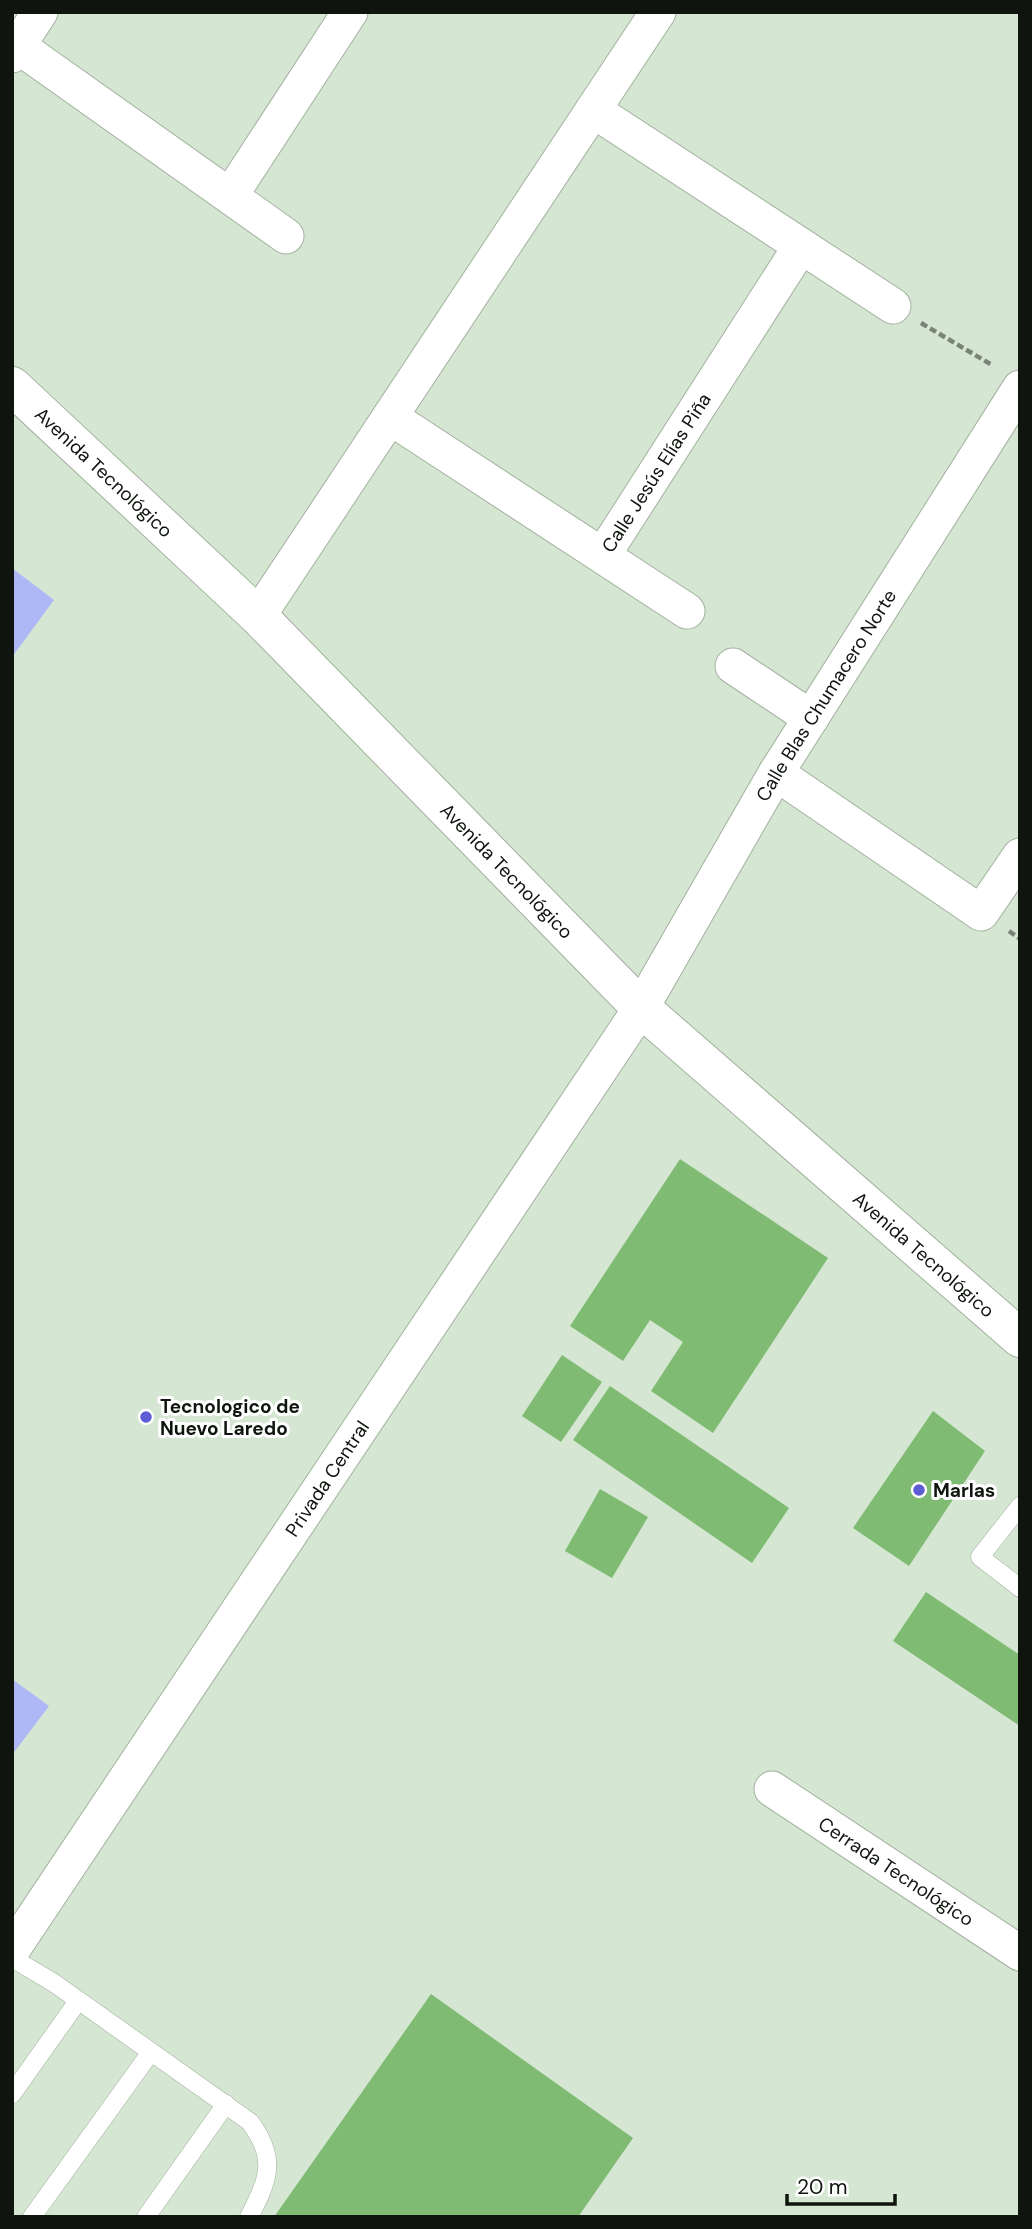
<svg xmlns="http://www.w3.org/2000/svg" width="1032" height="2229" font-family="'DM Sans',sans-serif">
  <rect width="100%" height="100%" fill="#d5e6d2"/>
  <!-- green -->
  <g fill="#afb8f6">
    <path d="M12,568L54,600L12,657Z"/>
    <path d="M12,1679L49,1706L12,1755Z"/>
  </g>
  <!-- building -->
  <g fill="#7fbb73">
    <path d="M680,1159L828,1258L713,1433L651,1391L683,1342L650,1320L623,1361L570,1326Z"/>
    <path d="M562,1355L602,1382L561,1442L522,1416Z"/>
    <path d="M610,1386L789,1508L752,1563L573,1440Z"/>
    <path d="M933,1411L985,1451L909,1566L853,1528Z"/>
    <path d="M600,1489L648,1517L612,1578L565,1551Z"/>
    <path d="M926,1592L1020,1655V1726L893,1641Z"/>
    <path d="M431,1994L633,2138L578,2217H274Z"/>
  </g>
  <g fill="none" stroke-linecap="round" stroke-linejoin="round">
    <!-- service casing -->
    <g stroke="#a2b29f" stroke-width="19">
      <g id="service">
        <path d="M1020,1506L980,1557L1020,1588"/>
        <path d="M12,1958L54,1983L250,2122C277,2158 269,2180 249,2217"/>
        <path d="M12,2094L78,2001"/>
        <path d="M32,2217L151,2052"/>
        <path d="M146,2217L226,2104"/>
      </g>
    </g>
    <!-- minor casing -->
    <g stroke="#a2b29f" stroke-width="37">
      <g id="minor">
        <path d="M18,46L286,236"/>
        <path d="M12,55L40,12"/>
        <path d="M593,110L893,306"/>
        <path d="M230,196L350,12"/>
        <path d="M390,417L687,611"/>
        <path id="s1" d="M603,555L801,246"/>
        <path d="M258,616L658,12"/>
        <path d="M733,666L811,718"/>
        <path d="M776,773L981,913L1020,856"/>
        <path id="s2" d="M772,1789L1020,1953"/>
        <path id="s3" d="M12,1950L641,1008L776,773L1020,388"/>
      </g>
    </g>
    <!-- tertiary casing -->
    <g stroke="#a2b29f" stroke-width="40">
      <g id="tertiary">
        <path id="s4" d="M12,386L258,616L641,1008L1020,1338"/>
      </g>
    </g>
    <!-- path -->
    <g stroke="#798477" stroke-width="4.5" stroke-dasharray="7 3.5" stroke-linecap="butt">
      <path d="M921,323L992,365"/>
      <path d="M1009,931L1020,939"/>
    </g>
    <!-- service -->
    <use href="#service" stroke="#fff" stroke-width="18"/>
    <!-- minor -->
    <use href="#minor" stroke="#fff" stroke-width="35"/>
    <!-- tertiary -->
    <use href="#tertiary" stroke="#fff" stroke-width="38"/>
  </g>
  <!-- markers -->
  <g fill="#5c5dd5" stroke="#fff" stroke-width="2.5">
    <circle cx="146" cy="1417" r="7"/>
    <circle cx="919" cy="1490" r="7"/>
  </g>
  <g text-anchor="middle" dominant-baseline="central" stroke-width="6" stroke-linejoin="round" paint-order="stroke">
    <!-- street labels -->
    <g font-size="19" fill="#0f150e" stroke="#fff">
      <text stroke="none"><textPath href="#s1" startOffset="98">Calle Jesús Elías Piña</textPath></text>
      <text stroke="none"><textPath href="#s4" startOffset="126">Avenida Tecnológico</textPath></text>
      <text stroke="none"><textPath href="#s3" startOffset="1496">Calle Blas Chumacero Norte</textPath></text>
      <text stroke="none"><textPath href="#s4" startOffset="693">Avenida Tecnológico</textPath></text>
      <text stroke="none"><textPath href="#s4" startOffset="1260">Avenida Tecnológico</textPath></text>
      <text stroke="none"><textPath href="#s3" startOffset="567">Privada Central</textPath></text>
      <text stroke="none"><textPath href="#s2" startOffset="149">Cerrada Tecnológico</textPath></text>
    </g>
    <!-- poi labels -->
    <g font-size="19" font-weight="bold" fill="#0f150e" stroke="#fff" text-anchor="start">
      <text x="160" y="1406">Tecnologico de<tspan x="160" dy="22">Nuevo Laredo</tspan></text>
      <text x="933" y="1490">Marlas</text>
    </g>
  </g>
  <!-- border -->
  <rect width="1032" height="2229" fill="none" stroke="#0f150e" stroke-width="28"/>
  <!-- scale -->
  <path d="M787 2194v10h108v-10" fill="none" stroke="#0f150e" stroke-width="3.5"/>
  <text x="797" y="2194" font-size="21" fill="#0f150e" stroke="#ffffff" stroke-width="5" paint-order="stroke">20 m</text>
</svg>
